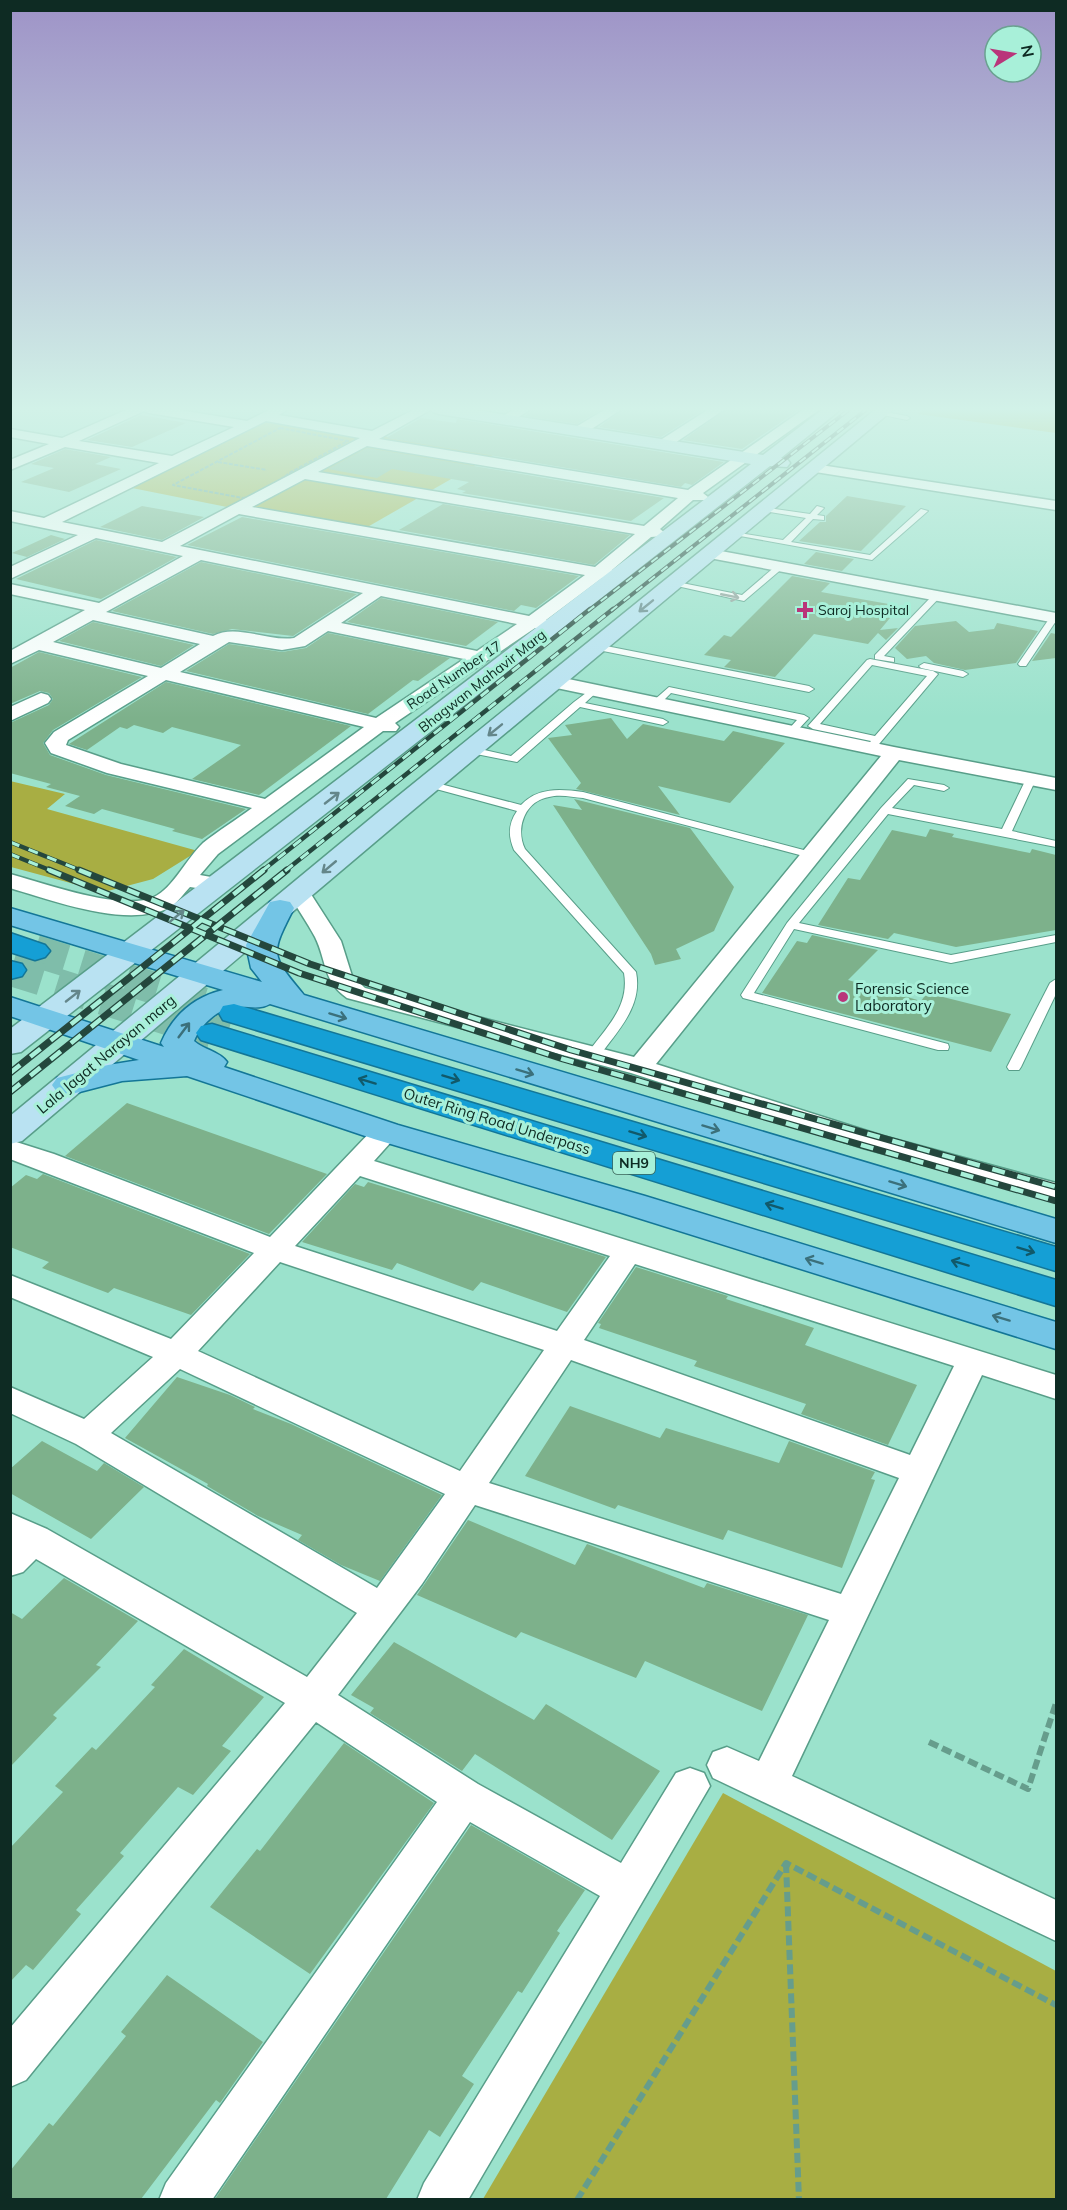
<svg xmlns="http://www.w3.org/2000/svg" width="1067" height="2210" font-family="Mulish,sans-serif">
  <rect width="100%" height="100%" fill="#9be2cc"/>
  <!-- green -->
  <g fill="#a8ae43">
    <path d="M924,409H1056V433L918,414Z"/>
    <path d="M273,417L493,455L357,533L127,487Z"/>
    <path d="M10,781L65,794L47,809L198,851L153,879L104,892L11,867Z"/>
    <path d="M723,1793L1056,1971V2199H483Z"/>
  </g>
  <!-- building -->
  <g fill="#7db18b">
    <path d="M533,409H602L577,424L525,416Z"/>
    <path d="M624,409H705L661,437L599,427Z"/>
    <path d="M727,409H800L742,449L683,440Z"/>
    <path d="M141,415L186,423L132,447L87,440Z"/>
    <path d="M421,418L456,423L457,419L724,462L692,485L685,483L681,487L386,438Z"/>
    <path d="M367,448L664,498L631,521L462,493L466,491L457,489L469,482L392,469L377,478L328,469Z"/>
    <path d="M65,449L111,457L95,464L121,469L69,492L21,482L54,468L31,464Z"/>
    <path d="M847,496L906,506L861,551L799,541L820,522H826V516Z"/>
    <path d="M443,504L630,535L594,565L399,530Z"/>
    <path d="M142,506L204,517L162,540L100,527Z"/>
    <path d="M242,517L364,538L579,576L536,608L521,605L514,611L187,545Z"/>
    <path d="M51,535L65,539L27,557L12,553Z"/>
    <path d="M96,540L177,557L101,599L16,579Z"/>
    <path d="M816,552L854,559L842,571L804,564Z"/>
    <path d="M201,562L357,594L293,636L232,629L213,634L112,611Z"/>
    <path d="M792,576L830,583L821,592L900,606L880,630L898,628L886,640L878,633L868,644L814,634L775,677L724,667L731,660L704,655L724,635L731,637Z"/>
    <path d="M381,598L498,622L466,646L347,622Z"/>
    <path d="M956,621L969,632L994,629L997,623L1038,631L1016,663L965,670L934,663L926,656L907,659L895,648L915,626Z"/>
    <path d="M93,622L194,645L161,666L59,641Z"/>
    <path d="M328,633L450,658L418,681L413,680L368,714L186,671L229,644L282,652L306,648Z"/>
    <path d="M1051,633L1056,634V658L1032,661Z"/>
    <path d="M39,652L142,677L53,730L43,743L50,755L106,775L246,809L202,839L172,831L175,829L102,809L94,814L65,806L80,796L46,787L51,784L10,773V723L49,705L53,699L49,693L40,691L10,704V668Z"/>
    <path d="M166,682L351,726L259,795L192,779L241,745L172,727L163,733L134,725L127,729L120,727L87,750L69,744Z"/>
    <path d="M611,718L627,739L643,724L724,741L733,731L785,743L730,803L658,786L680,815L576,789L581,783L548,738L572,735L565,725Z"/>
    <path d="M574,799L690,828L734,887L714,931L676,949L681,959L655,965L651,954L553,805L582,810Z"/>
    <path d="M930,829L954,834L952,837L1030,853L1032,849L1056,855V930L956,947L894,933L888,939L818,925L848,878L860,880L892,830L926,837Z"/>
    <path d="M812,935L878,950L848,980L921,1001L927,993L1011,1014L991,1052L762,993L797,941L807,943Z"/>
    <path d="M127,1103L327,1174L269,1234L65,1156Z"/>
    <path d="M43,1174L250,1254L191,1315L114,1288L108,1293L42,1268L49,1262L10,1247V1188L26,1175L37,1179Z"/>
    <path d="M368,1182L401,1192L606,1257L567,1312L481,1282L473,1291L397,1263L392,1270L302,1242L355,1184L364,1187Z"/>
    <path d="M636,1267L728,1296L726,1299L814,1328L805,1345L917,1385L888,1445L801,1414L806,1404L694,1366L697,1361L599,1328L601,1324L598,1323Z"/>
    <path d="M177,1377L230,1395L255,1407L253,1409L291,1424L442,1495L380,1581L341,1565L298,1540L302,1535L258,1516L207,1486L208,1484L125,1438Z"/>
    <path d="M570,1406L660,1438L666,1428L779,1463L789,1441L875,1472L871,1479L875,1480L842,1568L728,1530L723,1540L618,1505L615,1509L525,1476Z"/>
    <path d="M42,1441L97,1471L104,1463L144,1487L91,1539L10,1493V1469Z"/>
    <path d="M468,1520L575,1565L587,1544L704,1588L707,1583L808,1615L762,1711L645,1661L636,1678L521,1632L516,1638L417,1595Z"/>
    <path d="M64,1578L138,1621L96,1665L101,1667L53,1715L57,1718L10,1767V1612L22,1619Z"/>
    <path d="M394,1642L534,1720L546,1704L660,1771L612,1840L475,1754L462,1771L370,1713L374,1708L351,1695Z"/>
    <path d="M184,1649L264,1697L222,1746L231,1751L193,1795L178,1787L120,1853L124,1856L76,1910L81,1914L33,1970L26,1965L10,1982V1848L63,1792L55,1786L92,1747L96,1750L155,1687L151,1685Z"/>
    <path d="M344,1743L434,1803L310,1974L210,1907L257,1849L260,1851Z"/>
    <path d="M471,1825L585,1890L557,1931L560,1933L522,1993L518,1991L462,2076L474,2084L440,2137L429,2130L386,2199H215Z"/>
    <path d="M167,1975L263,2042L220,2103L216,2100L141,2199H10V2171L49,2123L53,2126L126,2036L121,2032Z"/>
  </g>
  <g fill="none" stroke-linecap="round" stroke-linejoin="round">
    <!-- highway-tunnel -->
    <g stroke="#7fbdaa" stroke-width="32" stroke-dasharray="32 16" stroke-linecap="butt">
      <path d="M35,951L234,1013"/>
      <path d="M11,970L212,1033"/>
    </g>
    <!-- lane casing -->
    <g stroke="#589e89" stroke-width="2">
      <g id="lane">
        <path d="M880,411L907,416L910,418L907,420L878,414Z"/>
        <path d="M817,506L824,508L817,515L824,516V520L813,519L791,542L870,555L921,509L928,511L872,560L729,534L733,532L783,540L806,518L764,511L760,509L761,507L810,514Z"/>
        <path d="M777,565L784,567L744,601L668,584L672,581L742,595Z"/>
        <path d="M933,595L940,597L884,656L894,658V662L875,659V655Z"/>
        <path d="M1051,616H1056V621L1026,666H1020L1018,664Z"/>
        <path d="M596,644L809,686L814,689L809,692L593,649L591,647Z"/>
        <path d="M870,659L933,671L938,674L874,750L870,751L865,748L871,741L813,729L808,726L867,660ZM872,665L927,676L875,736L820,724Z"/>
        <path d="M924,663L963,671L968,674L963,677L921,668L919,666Z"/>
        <path d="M594,687L599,690L585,703L663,719L668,722L663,725L580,707L517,762L471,753L466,750L471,747L511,756L574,702Z"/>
        <path d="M669,687L804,715L809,718L795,733L792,734L787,731L797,720L671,693L659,705H653V701Z"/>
        <path d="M1031,776L1036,779L1012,831L1056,841V847L888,814L799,923L951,955L1056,935V942L951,963L794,929L754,993L948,1044L949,1047L948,1050H938L743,998L741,995L787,923L881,808L908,779L944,785L949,788L944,791L914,785L892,808L1002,829L1026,779Z"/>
        <path d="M429,781L521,805C538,787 560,789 583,792L815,853L817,855L811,858L583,798C572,797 560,794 549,797C525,801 515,828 525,849L636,972C643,1007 617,1031 598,1058L593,1059L586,1055C605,1029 630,1007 624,973L514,850C508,836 508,824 517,811L425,786V782Z"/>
        <path d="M1056,979V994L1021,1067L1019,1070H1009L1007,1067L1050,983Z"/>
      </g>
    </g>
    <!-- street casing -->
    <g stroke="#589e89" stroke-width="3">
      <g id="street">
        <path d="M128,409H173L247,421L271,409H288L279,415L372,431L415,409H432L379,439L688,490L804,409H820L703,493L708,497L705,500H693L660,529L665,533L663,536L651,537L612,570L616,574L614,578H602L546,620L552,624L549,628H535L395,723L399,727L396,731H383L218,854L200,875L211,877L214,882L211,887L203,889L190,887C184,893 178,902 171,907C128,929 54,901 10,888V874C44,883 122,912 154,897C173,888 187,858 203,843C218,831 236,820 252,808L107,773L51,753L45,743L54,732L148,676L39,650L10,664V651L85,610L10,594V584L99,603L183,556L96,538L10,579V567L78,535L10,521V511L44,518L159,463L65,447L10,470V460L49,444L10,437V429L62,438ZM144,411L149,413L234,427L172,456L79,441ZM266,421L360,438L162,542L62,522ZM367,446L678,498L644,526L318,472ZM305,479L635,534L595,567L252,507ZM239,514L585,575L529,616L180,546ZM201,560L363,593L294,638C268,642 236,623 213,636L106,612ZM381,596L517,624L477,651L341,623ZM93,620L200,644L161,668L53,642ZM328,631L464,659L376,718L180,672L229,642L282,650L305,646ZM166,680L364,727L265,799L121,764L66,745L68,740Z"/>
        <path d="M514,409H531L511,422H501L499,419Z"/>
        <path d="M606,409H622L584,434H574L572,431L574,428Z"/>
        <path d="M709,409H725L669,447H659L657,444L659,441Z"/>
        <path d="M814,464L1056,501V510L809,471L807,468Z"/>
        <path d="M710,549L1056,613V623L704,557L702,554Z"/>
        <path d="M554,676L894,747L1056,778V790L899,760L656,1064L883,1136L1056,1183V1201L863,1148L631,1073L347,998C322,980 327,961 315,937C307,922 297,908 288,893L291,888L299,886L307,888L341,941L352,976L365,988L634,1057L881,756L547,686L545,682L547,678Z"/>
        <path d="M41,693L48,695L51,699L48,703L10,721V707Z"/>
        <path d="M386,1124L396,1126L400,1132L374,1161L1056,1375V1399L982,1375L792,1776L1056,1900V1941L713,1778L707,1765L713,1752L727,1747L759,1761L829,1620L475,1505L422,1584L338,1695L478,1784L621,1863L676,1773L690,1768L704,1773L710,1786L468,2200H417L424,2183L600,1896L470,1822L212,2200H159L166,2183L437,1802L316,1722L26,2080L10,2087V2028L285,1703L36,1559L23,1572L10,1576V1513L47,1529L307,1677L357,1613L76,1444L10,1413V1387L84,1419L153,1357L10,1297V1275L171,1339L254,1253L10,1159V1140L54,1154L270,1237L376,1126ZM360,1176L610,1256L557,1331L295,1246ZM280,1262L544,1350L460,1471L198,1351ZM635,1264L954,1366L910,1455L584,1340ZM571,1360L899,1478L841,1594L489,1483ZM180,1369L445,1494L377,1588L111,1433Z"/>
      </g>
    </g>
    <!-- secondary casing -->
    <g stroke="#589e89" stroke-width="3">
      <g id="secondary">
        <path d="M431,409H469L763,455L823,409H841L781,458L787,459L790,463L787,467L770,466L21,1052L10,1054V1029L751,464L439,414L433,412Z"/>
        <path d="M876,409H894L400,821L22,1141L10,1144V1116L382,809Z"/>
      </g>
    </g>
    <!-- primary casing -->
    <g stroke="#137697" stroke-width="3">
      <path id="primary" d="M280,900L290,902L294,908C270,955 270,954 304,995L1056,1219V1243L270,1004C259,1010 249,1006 237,1007C219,1007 200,1025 194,1041C204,1050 219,1051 227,1062L224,1067L398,1125L645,1196L1056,1322V1349L619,1212L374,1139L187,1076L122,1081L68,1095L57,1092L52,1085L57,1078L108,1065L139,1060L10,1016V997L164,1047L161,1043C173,1015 194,997 223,990L10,925V908L262,982L251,968L246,945L270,902Z"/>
    </g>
    <!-- highway casing -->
    <g stroke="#137697" stroke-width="3">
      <g id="highway">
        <path d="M10,933L45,945L50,951L45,957L35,960L10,952Z"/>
        <path d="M10,961L22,964L26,970L22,976L10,979Z"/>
        <path d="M234,1004L1056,1247V1271L223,1020L219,1013L223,1006Z"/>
        <path d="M212,1024L1056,1280V1306L201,1040L196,1033L201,1026Z"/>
      </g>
    </g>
    <!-- path-far1 -->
    <g stroke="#669d8c" stroke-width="2" stroke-dasharray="4 1.5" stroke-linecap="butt">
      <path d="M280,428L348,441L291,472L258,495L243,498L173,485Z"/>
      <path d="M218,462L267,470"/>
    </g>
    <!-- path -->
    <g stroke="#669d8c" stroke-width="6" stroke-dasharray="10 4.5" stroke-linecap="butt">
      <path d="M929,1742L1028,1789L1056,1703"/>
      <path d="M786,1863L799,2200"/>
      <path d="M577,2200L786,1863L1056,2005"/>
    </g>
    <!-- lane -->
    <use href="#lane" fill="#fff" fill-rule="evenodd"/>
    <!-- street -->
    <use href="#street" fill="#fff" fill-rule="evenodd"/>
    <!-- secondary -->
    <use href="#secondary" fill="#b9e2f2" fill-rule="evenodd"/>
    <!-- primary -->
    <use href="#primary" fill="#73c5e6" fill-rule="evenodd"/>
    <!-- highway -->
    <use href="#highway" fill="#159fd5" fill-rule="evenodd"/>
    <!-- rail-far2 casing -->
    <g stroke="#24473d" stroke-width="4">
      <g id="rail-far2">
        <path d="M588,611L850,409"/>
        <path d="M611,611L867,409"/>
      </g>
    </g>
    <!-- rail-far1 casing -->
    <g stroke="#24473d" stroke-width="4.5">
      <g id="rail-far1">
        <path d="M10,842L82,871"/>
        <path d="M10,854L52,871"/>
        <path d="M262,871L590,609"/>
        <path d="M285,871L613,609"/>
      </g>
    </g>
    <!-- rail casing -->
    <g stroke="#24473d" stroke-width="7">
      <g id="rail">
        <path d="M49,870L299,973L563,1059L1056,1201"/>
        <path d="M79,870L310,964L571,1050L1056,1187"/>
        <path d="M10,1073L264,870"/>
        <path d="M10,1092L287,870"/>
      </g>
    </g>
    <!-- rail-far2 -->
    <use href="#rail-far2" stroke="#a8f0d9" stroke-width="2" stroke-dasharray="8" stroke-linecap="butt"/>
    <!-- rail-far1 -->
    <use href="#rail-far1" stroke="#a8f0d9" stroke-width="3" stroke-dasharray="10" stroke-linecap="butt"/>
    <!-- rail -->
    <use href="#rail" stroke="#a8f0d9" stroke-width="4.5" stroke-dasharray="13" stroke-linecap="butt"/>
  </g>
  <!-- one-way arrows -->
  <defs><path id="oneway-shaft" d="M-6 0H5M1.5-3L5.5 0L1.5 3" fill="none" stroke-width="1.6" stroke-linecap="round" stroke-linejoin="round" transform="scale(1.5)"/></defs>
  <use stroke="#93a09c" href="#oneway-shaft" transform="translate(730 596) rotate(11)"/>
  <g stroke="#64868a">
    <use href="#oneway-shaft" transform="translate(646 606) rotate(141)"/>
    <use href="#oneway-shaft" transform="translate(495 730) rotate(141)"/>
    <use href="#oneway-shaft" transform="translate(332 798) rotate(-38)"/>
    <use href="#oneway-shaft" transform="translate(329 867) rotate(140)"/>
    <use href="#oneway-shaft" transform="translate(177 916) rotate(-39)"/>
    <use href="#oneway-shaft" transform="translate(73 996) rotate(-38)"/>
  </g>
  <g stroke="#3b707b">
    <use href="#oneway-shaft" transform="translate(338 1016) rotate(17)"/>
    <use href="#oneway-shaft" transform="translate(184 1030) rotate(-53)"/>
    <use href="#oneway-shaft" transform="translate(525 1072) rotate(17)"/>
    <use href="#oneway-shaft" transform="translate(711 1128) rotate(17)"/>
    <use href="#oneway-shaft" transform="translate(898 1184) rotate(17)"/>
    <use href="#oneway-shaft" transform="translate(814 1261) rotate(-163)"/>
    <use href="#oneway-shaft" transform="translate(1001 1318) rotate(-163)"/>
  </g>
  <g stroke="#11596a">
    <use href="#oneway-shaft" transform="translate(451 1078) rotate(17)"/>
    <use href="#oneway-shaft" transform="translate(367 1081) rotate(-163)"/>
    <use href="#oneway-shaft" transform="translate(638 1134) rotate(17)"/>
    <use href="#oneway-shaft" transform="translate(774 1206) rotate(-163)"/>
    <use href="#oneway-shaft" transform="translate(1026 1250) rotate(17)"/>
    <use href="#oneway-shaft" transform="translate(960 1263) rotate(-163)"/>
  </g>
  <!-- sky -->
  <linearGradient id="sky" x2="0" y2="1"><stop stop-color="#9e93c7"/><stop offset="0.57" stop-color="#d2f2e8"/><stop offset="1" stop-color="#d2f2e8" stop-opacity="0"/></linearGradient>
  <rect width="1067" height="718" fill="url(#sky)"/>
  <!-- markers -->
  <g fill="#b9357a" stroke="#a8f0d9" stroke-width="2">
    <path d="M802 601h6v6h6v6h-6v6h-6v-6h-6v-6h6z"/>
    <circle cx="843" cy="997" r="6"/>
  </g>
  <g text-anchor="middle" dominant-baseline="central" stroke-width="6" stroke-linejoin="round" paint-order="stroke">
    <!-- far-poi labels -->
    <g font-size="14" fill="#0e2b23" stroke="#a8f0d9" text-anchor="start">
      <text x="818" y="610">Saroj Hospital</text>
    </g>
    <!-- far-street labels -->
    <g font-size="14" fill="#0e2b23" stroke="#a8f0d9">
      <text transform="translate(454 675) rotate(-34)">Road Number 17</text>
      <text transform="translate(482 681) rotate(-38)">Bhagwan Mahavir Marg</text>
    </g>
    <!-- shield labels -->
    <rect fill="#a8f0d9" stroke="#3c665a" stroke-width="1.5" x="613" y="1152" width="42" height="22" rx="4.5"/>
    <g font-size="14" font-weight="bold" fill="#0e2b23">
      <text x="634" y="1163">NH9</text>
    </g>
    <!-- poi labels -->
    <g font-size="15" fill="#0e2b23" stroke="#a8f0d9" text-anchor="start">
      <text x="855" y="988">Forensic Science<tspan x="855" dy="17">Laboratory</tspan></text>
    </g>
    <!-- street labels -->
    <g font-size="15" fill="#0e2b23" stroke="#a8f0d9">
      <text transform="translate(106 1054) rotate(-40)">Lala Jagat Narayan marg</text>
      <text transform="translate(497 1121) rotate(17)">Outer Ring Road Underpass</text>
    </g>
  </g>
  <!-- border -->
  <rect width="1067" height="2210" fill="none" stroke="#0e2b23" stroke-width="24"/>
  <!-- north arrow -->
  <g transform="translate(1013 54) rotate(79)"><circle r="28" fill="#a8f0d9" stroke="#6aa190" stroke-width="1.5"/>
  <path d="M0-4.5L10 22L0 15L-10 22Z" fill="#b9357a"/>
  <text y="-9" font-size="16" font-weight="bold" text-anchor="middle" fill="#0e2b23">N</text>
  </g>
</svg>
